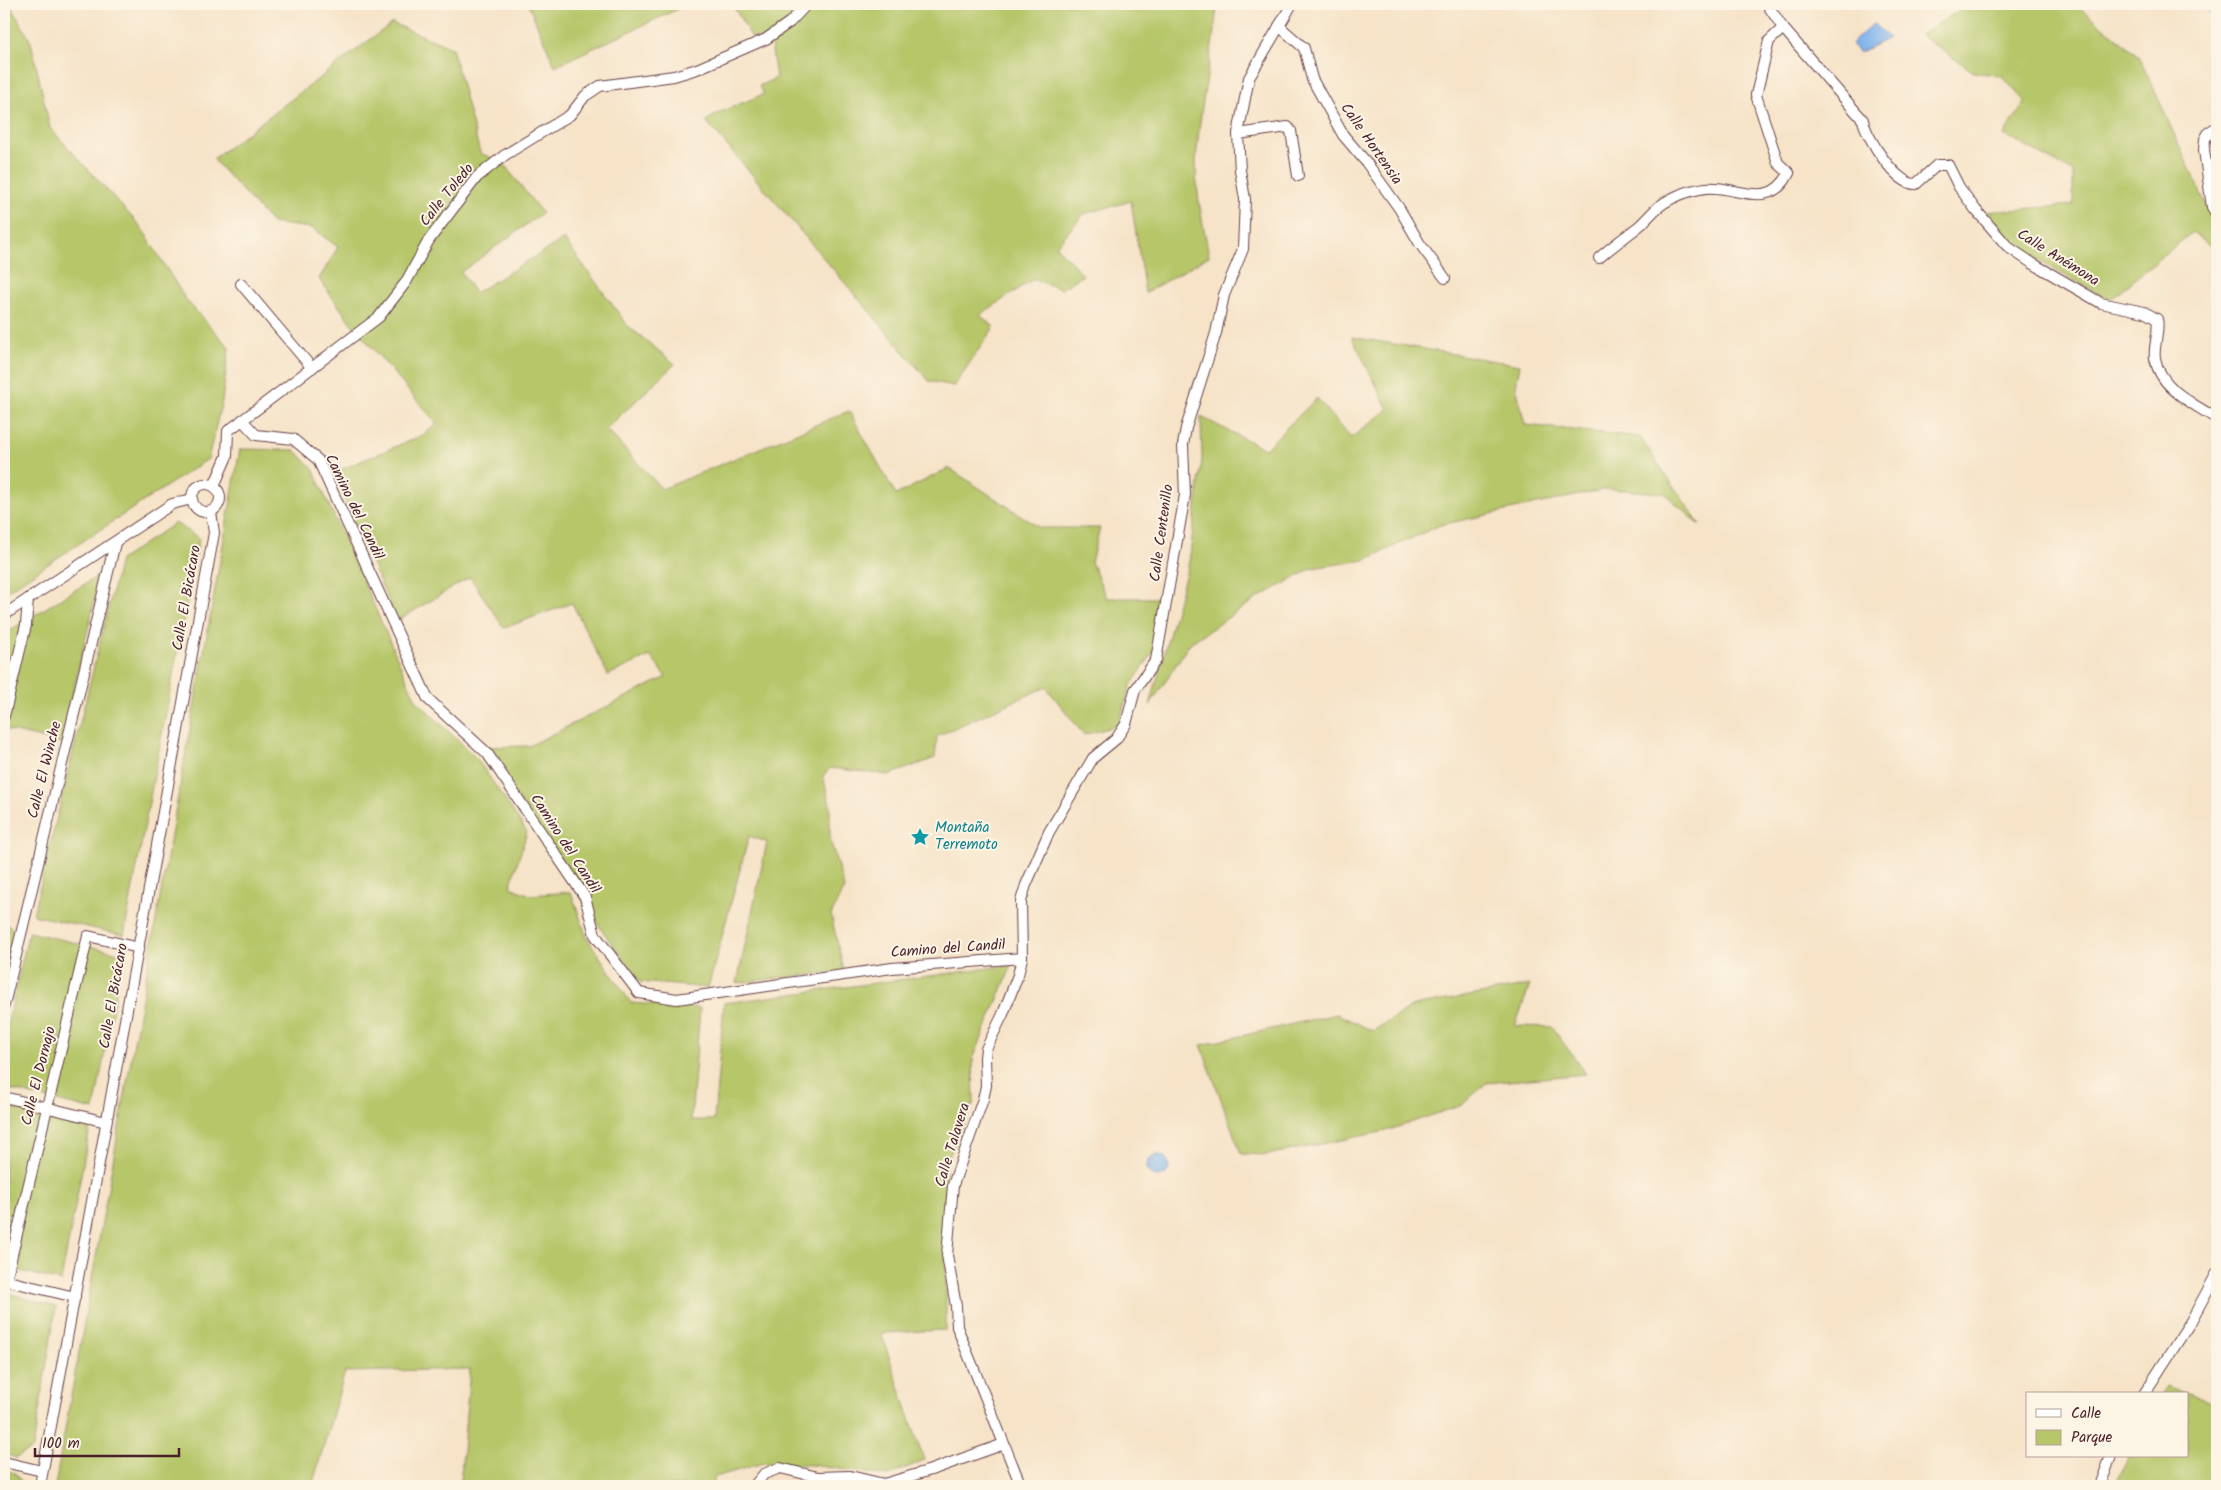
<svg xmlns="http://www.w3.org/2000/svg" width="2221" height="1490" font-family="Kalam,sans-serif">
  <rect width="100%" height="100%" fill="#fcf5e5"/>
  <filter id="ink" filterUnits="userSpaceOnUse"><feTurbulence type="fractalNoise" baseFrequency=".02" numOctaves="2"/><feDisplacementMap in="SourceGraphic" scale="10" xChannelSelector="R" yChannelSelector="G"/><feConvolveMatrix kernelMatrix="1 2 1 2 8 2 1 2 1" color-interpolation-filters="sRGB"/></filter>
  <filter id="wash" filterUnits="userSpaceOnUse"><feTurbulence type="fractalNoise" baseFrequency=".0096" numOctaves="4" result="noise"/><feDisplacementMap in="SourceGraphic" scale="20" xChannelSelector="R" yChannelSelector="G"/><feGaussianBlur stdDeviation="1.12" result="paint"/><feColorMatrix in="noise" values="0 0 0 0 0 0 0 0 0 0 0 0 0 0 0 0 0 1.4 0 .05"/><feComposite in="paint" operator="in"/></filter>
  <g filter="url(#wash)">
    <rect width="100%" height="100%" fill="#f6e3c8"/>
    <!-- green -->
    <g fill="#b6c669" stroke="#80724a">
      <path d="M4,4H10L31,42L50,128L141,227L186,300L229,347L222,401L208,459L4,593Z"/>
      <path d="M528,4H673L678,9L555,66Z"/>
      <path d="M732,4H1217C1213,53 1201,100 1197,149C1193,185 1203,220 1209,256L1145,293L1131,201L1084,214L1056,246L1083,275L1061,289L1033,279L980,315L994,327L954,386L929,381L706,121L720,112L764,94L759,86L776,78L771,44L755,37L752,38Z"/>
      <path d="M1984,4H2075L2139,56L2207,207L2217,223V251L2192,232L2110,300L2023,252L1985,212L2073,205V172L2004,135L2025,102L2002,76L1974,72L1920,35L1966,6Z"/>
      <path d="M392,23L452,48L480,153L503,163L542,213L461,272L475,293L564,239L628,326L675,364L606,429L662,489L849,411L896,495L949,468L1040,528H1100L1091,562L1107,598H1158L1154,651L1131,685L1118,725L1084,735L1046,687L937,736L935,758L889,775L830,768L823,776L830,805V839L844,888L831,915L844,971L737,983L767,842L749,836L708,988L640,982L604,933L485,747L529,746L666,677L650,656L608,675L572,603L504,628L470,577L397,621L333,473L423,435L437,424L351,323L319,279L338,247L312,228L272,223L213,159Z"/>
      <path d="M1352,337L1520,365L1516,386L1525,425L1640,437L1700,525L1664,493L1607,489L1440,525L1365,560L1312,568L1256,599L1190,643L1150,705L1189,562L1202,459L1201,417L1265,449L1317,398L1351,438L1388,409Z"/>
      <path d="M240,449L295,450L313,469L416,700L477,759L527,832L510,887L530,895L571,892L587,938L631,1003L700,1008L691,1120H714L724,1003L1012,965L973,1059L974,1102L946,1163V1330L881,1333L924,1460L888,1476L811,1465L763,1463L712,1478L716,1486H460L470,1369L345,1372L312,1486H55Z"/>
      <path d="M175,523L199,538L124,935L33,915L120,560Z"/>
      <path d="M101,574L61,743L4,729V634Z"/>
      <path d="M4,924L10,926L14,932L4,972Z"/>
      <path d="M29,932L123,954L94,1110L4,1088V1038Z"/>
      <path d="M1530,985L1515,1026L1552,1027L1586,1074L1486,1083L1462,1105L1386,1131L1267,1155L1241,1154L1201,1045L1337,1014L1373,1031L1413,1006Z"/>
      <path d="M4,1106L90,1127L61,1281L4,1267Z"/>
      <path d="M4,1292L56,1307L33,1448L16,1458L4,1454Z"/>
      <path d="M2166,1386L2217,1404V1486H2113L2129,1456H2187V1394H2162Z"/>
      <path d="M4,1470L15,1473L25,1486H4Z"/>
    </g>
    <!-- water -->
    <g fill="#7eb3ec" stroke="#64698c">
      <path d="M1874,23L1889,38L1859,53L1851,44Z"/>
      <circle cx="1158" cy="1166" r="11"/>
    </g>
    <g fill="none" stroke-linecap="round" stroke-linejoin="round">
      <!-- stream -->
      <path stroke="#7eb3ec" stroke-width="3" d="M2202,4L2217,15"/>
    </g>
  </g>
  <g filter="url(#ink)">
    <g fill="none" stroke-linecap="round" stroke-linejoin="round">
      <!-- minor casing -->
      <g stroke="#643c43" stroke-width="12">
        <g id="minor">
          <path d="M1767,4L1783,28L1863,120C1866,137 1897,186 1916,184L1937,165H1948L1959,187L1975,209L2008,247L2032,263L2101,303L2144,312L2157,319C2160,332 2153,345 2155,358C2160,389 2194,404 2217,419"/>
          <path d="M1279,26L1304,48L1312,79L1343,135L1366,162L1399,208L1420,244L1445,278"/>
          <path d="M2217,127L2209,132L2205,139L2204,150L2212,207L2217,215"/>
          <path d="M1238,134L1288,127L1291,131L1298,176"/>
          <path d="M1599,258C1611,247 1625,237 1638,227C1644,222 1649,216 1654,211C1667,198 1689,190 1706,188C1736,185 1770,212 1789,173L1778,163L1756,95L1769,41L1783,28"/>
          <path d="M241,284L312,368"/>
          <path d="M242,420L256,435L293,439L318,460L428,699L487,753L585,897L595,935L639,993L677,999L892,968L1022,958"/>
          <circle cx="206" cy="498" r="14"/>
          <path d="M214,486L227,456L228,431L379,317L406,282L429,240L477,177L505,155L570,115L585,96L600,86L674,76L697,69L766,39L790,22L807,4"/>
          <path d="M4,615L172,504L192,499"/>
          <path d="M4,716L26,625L28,599"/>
          <path d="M4,1005L115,543"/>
          <path d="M4,1097L106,1122"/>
          <path d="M4,1280L75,1297"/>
          <path d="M6,1280L88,936L139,948"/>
          <path d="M2144,1394L2191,1321L2217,1273"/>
          <path d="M4,1462L42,1471"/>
          <path d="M40,1486L214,533L211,512"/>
          <path d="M754,1486L764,1474L780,1468L818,1477L850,1476L884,1484L931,1470L1004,1444"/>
          <path d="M1021,1486L957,1327L956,1306L947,1255L953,1185L983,1099L986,1086L985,1058L986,1049L1003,1014L1018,975L1022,958L1021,901L1026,885L1049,832L1093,758L1116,739L1126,724L1135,690L1156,660L1185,495L1183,445L1186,428L1216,333L1224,295L1243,249L1245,199L1240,170L1238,134L1249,78L1292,4"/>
          <path d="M2100,1486L2111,1456"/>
        </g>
      </g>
      <!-- minor -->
      <use href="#minor" stroke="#fff" stroke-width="10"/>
    </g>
  </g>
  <!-- icons -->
  <defs>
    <g id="sight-bare" transform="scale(1.5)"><path d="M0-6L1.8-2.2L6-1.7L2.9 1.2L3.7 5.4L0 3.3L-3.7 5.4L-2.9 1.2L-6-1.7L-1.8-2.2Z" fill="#0f9aa8" stroke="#fcf5e5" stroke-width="2.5" paint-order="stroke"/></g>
  </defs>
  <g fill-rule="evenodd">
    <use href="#sight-bare" x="920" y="837"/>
  </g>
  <g text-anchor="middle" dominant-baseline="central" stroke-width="4" stroke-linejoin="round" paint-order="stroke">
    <!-- street labels -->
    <g font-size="15" fill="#4a1f2b" stroke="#fcf5e5">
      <text transform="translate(1371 144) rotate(55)">Calle Hortensia</text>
      <text transform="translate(447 195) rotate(-51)">Calle Toledo</text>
      <text transform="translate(2058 258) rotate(32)">Calle Anémona</text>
      <text transform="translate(354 507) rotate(64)">Camino del Candil</text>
      <text transform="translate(1162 533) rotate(-82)">Calle Centenillo</text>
      <text transform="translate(187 598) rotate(-80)">Calle El Bicácaro</text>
      <text transform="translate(45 770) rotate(-76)">Calle El Winche</text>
      <text transform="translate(565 844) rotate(57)">Camino del Candil</text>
      <text transform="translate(948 949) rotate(-4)">Camino del Candil</text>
      <text transform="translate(114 996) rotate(-80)">Calle El Bicácaro</text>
      <text transform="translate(39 1076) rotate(-76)">Calle El Dornajo</text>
      <text transform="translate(953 1145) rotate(-73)">Calle Talavera</text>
    </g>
    <!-- culture labels -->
    <g font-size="15" fill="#0d838f" stroke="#fcf5e5" text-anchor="start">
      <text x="935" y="828">Montaña<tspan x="935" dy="17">Terremoto</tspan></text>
    </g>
  </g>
  <!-- margin -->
  <rect width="2221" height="1490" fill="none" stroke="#fcf5e5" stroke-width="20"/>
  <!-- legend -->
  <rect x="2026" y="1392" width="162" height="65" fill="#fcf5e5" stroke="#b59f9b"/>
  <rect x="2036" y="1409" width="25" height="8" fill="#ffffff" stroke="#b59f9b"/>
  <text x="2071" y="1418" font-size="15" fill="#4a1f2b">Calle</text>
  <rect x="2036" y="1430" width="25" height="15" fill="#b6c669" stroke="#b59f9b"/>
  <text x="2071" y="1442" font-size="15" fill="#4a1f2b">Parque</text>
  <!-- scale -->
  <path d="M35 1448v8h144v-8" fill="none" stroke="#4a1f2b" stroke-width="2.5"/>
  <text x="42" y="1448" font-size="15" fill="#4a1f2b" stroke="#fcf5e5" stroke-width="4" paint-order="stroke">100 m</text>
</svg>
